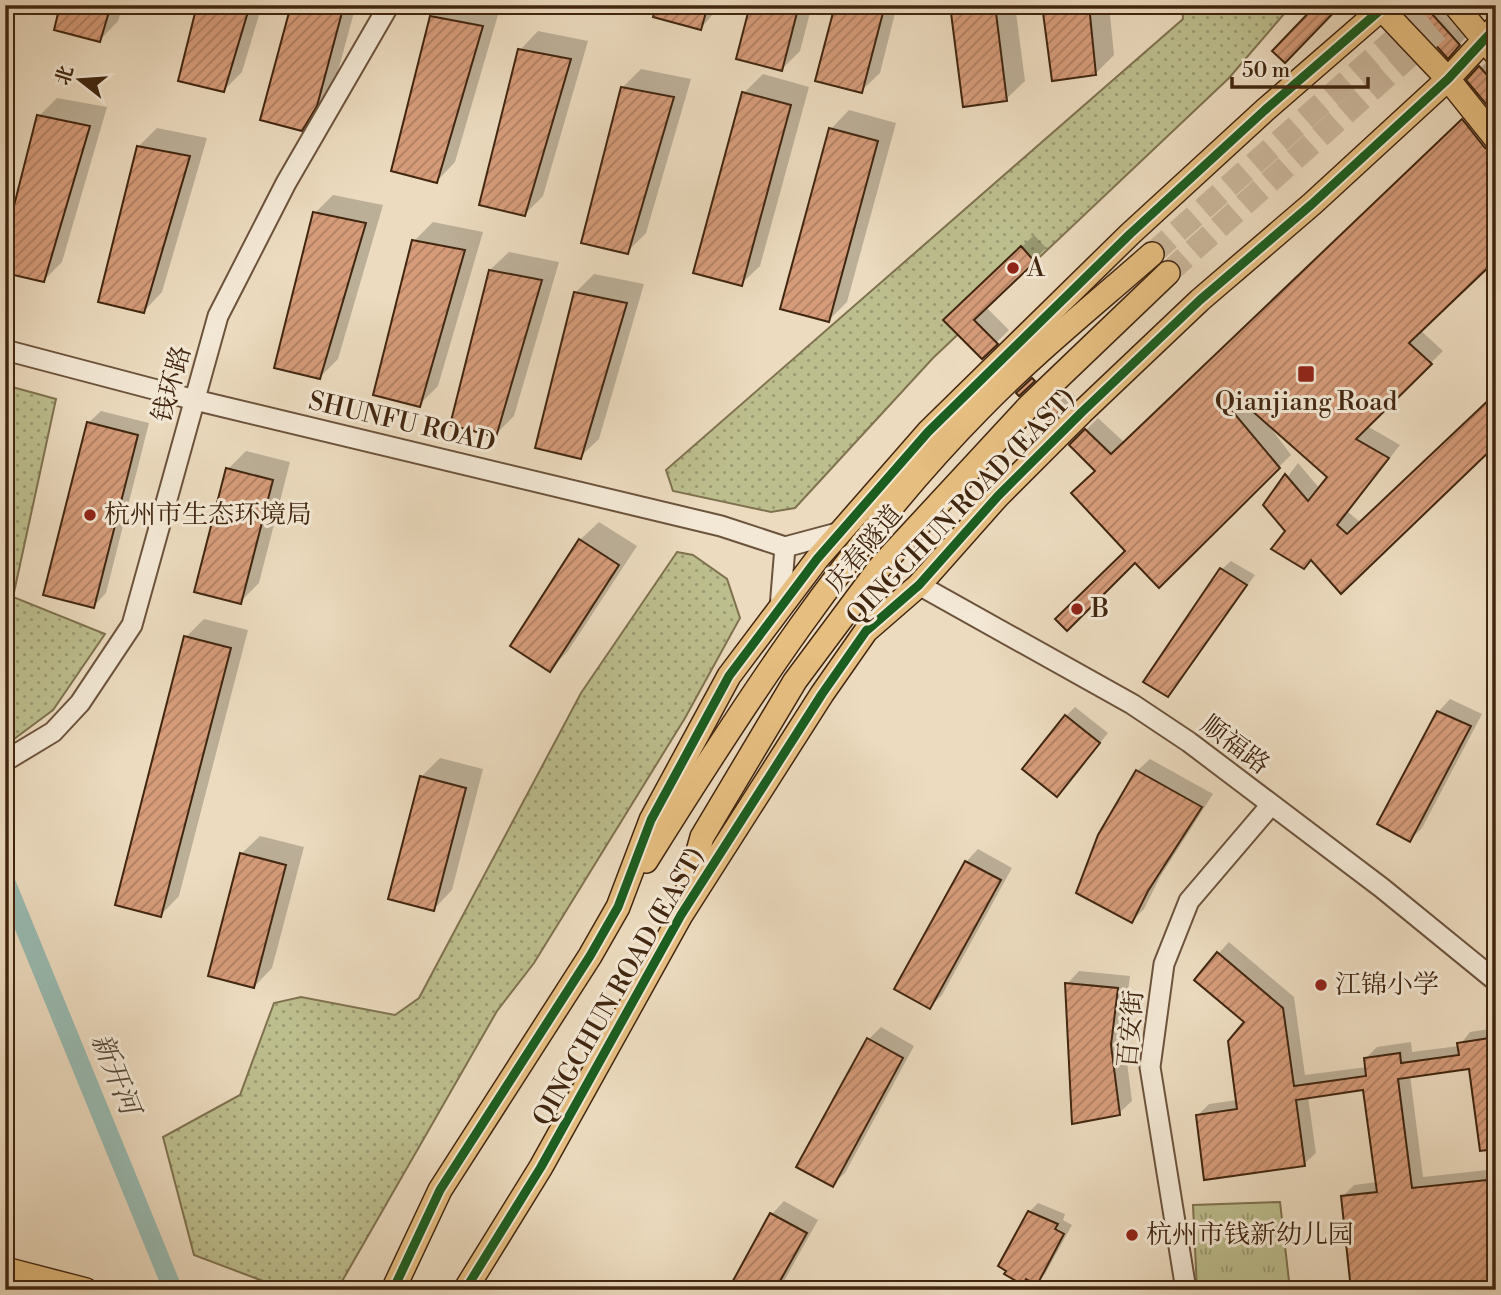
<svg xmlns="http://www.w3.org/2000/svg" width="1501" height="1295" font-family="'Libre Bodoni','Noto Serif SC',serif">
  <defs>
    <pattern id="grass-tufts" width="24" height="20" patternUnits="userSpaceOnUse" patternTransform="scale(1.75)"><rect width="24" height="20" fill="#bdbe8e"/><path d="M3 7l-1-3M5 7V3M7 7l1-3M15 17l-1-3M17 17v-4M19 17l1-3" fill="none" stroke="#9b9a73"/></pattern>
    <pattern id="park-dots" width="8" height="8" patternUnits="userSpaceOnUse" patternTransform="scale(1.75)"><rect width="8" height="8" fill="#bdbe8e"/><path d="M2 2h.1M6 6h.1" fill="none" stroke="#9b9a73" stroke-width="1.8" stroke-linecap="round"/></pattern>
    <pattern id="building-hatch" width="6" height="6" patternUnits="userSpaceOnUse" patternTransform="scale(1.75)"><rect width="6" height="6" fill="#d69c7a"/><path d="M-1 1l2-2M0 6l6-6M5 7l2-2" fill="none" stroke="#af7f63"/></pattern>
  </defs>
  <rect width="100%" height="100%" fill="#ecdbbf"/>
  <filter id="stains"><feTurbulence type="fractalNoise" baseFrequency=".00286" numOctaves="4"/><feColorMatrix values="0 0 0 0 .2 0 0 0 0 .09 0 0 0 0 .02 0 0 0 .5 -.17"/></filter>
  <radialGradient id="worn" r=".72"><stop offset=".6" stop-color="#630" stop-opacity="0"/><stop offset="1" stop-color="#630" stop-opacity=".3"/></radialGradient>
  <!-- grass -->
  <path fill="url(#grass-tufts)" stroke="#7f724f" stroke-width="2" d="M1280,1202L1290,1290H1197L1193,1205Z"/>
  <!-- park -->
  <g fill="url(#park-dots)" stroke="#7f724f" stroke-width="2">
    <path d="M1182,5L1290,7L1229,78L933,358L795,508L771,512L673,491L666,470L1183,19Z"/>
    <path d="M5,385L56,399L13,597L105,634L53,710L14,739H5Z"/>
    <path d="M677,552L693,555L727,579L740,618L685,718L534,963L497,1011L337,1290H287L194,1255L163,1137L240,1095L274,1003L301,997L395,1015L419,998L581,693Z"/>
  </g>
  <!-- shadow -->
  <g fill="#0003">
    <path d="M62,5H123L118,21L100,40Z"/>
    <path d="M199,5H262L242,72L224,90Z"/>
    <path d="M293,5H356L334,86L320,111L301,129Z"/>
    <path d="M443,5L500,8L455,162L437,181L432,17Z"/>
    <path d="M658,5H721L701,28Z"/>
    <path d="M751,5H812L800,51L782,69Z"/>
    <path d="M837,5H897L880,73L861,91Z"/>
    <path d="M951,5H1015L1025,81L1006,99Z"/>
    <path d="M1044,5H1109L1114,55L1095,74Z"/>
    <path d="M1401,5H1447L1471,32L1448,56Z"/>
    <path d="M538,31L588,41L543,196L525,214L520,50Z"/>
    <path d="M1492,56L1496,60V114L1469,80Z"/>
    <path d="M641,69L691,79L646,233L627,252L622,88Z"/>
    <path d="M763,74L809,87L760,266L741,284L744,93Z"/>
    <path d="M57,98L107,107L62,262L44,280L39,116Z"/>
    <path d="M1475,108L1496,132V257L1420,330L1443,351L1367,426L1400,445L1348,512L1360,522L1341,591L1266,505L1298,463L1320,489L1329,477L1264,419L1291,455L1159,585L1127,551L1097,471L1071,445L1098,418L1125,443Z"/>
    <path d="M849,110L896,123L847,302L829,320L831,129Z"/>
    <path d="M157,128L207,138L162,292L144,311L138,147Z"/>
    <path d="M333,195L383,205L338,359L319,378L315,213Z"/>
    <path d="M433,222L483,232L438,386L419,405L414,241Z"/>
    <path d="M1034,235L1046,248L986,307L1009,330L982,357L946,320Z"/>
    <path d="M509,252L559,262L514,416L495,435L490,270Z"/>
    <path d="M594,274L644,284L599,439L580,457L575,293Z"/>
    <path d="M1068,390L1075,396L1049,423L1042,416Z"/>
    <path d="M101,411L149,423L106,593L94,606L88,423Z"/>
    <path d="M246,451L290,462L259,583L240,602L228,469Z"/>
    <path d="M599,522L637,546L568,651L550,670L580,540Z"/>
    <path d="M1231,561L1255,575L1168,695L1221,570Z"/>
    <path d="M204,619L248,630L179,896L161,915L186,637Z"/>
    <path d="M1450,699L1482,714L1422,828L1410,840L1438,712Z"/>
    <path d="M1075,707L1108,733L1057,795L1066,716Z"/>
    <path d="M440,758L483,769L452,890L434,909L421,777Z"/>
    <path d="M1150,759L1213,794L1160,877L1144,909L1132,921L1137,771Z"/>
    <path d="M260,836L304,847L272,968L254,987L241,854Z"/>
    <path d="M978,849L1012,868L942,995L930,1007L966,862Z"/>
    <path d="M1229,942L1294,997L1305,1075L1367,1067L1366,1058L1377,1047L1411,1042L1412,1052L1459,1046L1470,1032L1496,1028V1147L1470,1067L1410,1075L1423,1177L1496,1169V1290L1343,1196L1354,1185L1378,1182L1365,1088L1308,1097L1316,1153L1304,1164L1198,1115L1209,1104L1238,1100L1246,1022L1218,954Z"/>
    <path d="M1079,971L1130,976L1123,1031L1132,1101L1119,1113L1067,984Z"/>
    <path d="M881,1027L914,1046L845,1173L832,1185L868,1040Z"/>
    <path d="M784,1201L818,1220L779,1290H730L772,1214Z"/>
    <path d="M1038,1203L1065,1214L1063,1220L1072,1225L1045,1274L1036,1283L1027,1278L1023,1282L1029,1212Z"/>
  </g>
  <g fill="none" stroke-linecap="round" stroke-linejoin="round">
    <!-- canal -->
    <path stroke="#99bbb2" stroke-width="19" d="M5,880L173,1290"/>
  </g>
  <!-- building -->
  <g fill="url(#building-hatch)" stroke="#412610" stroke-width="2">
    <path d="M60,5H111L100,42L54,30Z"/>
    <path d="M197,5H250L224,92L178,81Z"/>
    <path d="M291,5H344L317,106L302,131L260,120Z"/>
    <path d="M656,5H708L701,30L653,17Z"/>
    <path d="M750,5H799L782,71L736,59Z"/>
    <path d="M835,5H885L862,93L815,81Z"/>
    <path d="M950,5H995L1007,101L963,107Z"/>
    <path d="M1042,5H1089L1096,75L1052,81Z"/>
    <path d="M1316,5H1341L1285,63L1272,51Z"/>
    <path d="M1400,5H1424L1460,45L1448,59Z"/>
    <path d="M430,16L483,26L437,183L391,171Z"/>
    <path d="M518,49L571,59L525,216L479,205Z"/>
    <path d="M1479,66L1496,85V116L1466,80Z"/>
    <path d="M621,87L674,97L628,254L581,243Z"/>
    <path d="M742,92L791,105L742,286L693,273Z"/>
    <path d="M37,115L90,126L44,282L5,273V241Z"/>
    <path d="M1462,119L1485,148L1496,153V260L1409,343L1432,364L1356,439L1389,458L1337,525L1347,534L1496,393V445L1341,594L1311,560L1304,569L1271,549L1285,531L1263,505L1285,474L1308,501L1327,477L1242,402L1233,412L1280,468L1159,588L1135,563L1067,631L1055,619L1125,551L1071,493L1095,471L1069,445L1085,429L1111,454Z"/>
    <path d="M829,128L878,141L829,322L780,309Z"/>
    <path d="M137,146L190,156L144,313L98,302Z"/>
    <path d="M313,212L366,223L320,379L274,368Z"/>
    <path d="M412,240L465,250L420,407L373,395Z"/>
    <path d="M1021,246L1035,262L974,320L998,344L982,359L943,320Z"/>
    <path d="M489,270L542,280L496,437L450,425Z"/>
    <path d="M574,292L627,303L581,459L535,448Z"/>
    <path d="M1032,378L1035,381L1019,396L1016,393Z"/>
    <path d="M1055,401L1064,410L1049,425L1039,416Z"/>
    <path d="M87,422L138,435L94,608L43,595Z"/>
    <path d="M226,468L273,480L241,604L194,592Z"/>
    <path d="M579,539L619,565L550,672L510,646Z"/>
    <path d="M1220,568L1247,585L1168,697L1143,682Z"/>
    <path d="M184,636L231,648L161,917L115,905Z"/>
    <path d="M1437,711L1471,726L1410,842L1377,824Z"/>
    <path d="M1065,715L1100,743L1057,797L1022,769Z"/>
    <path d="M1136,770L1202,807L1148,891L1132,923L1076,893L1098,835Z"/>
    <path d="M420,776L466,788L434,911L388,899Z"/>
    <path d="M240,853L286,865L254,988L208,976Z"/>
    <path d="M965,861L1001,880L930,1009L894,989Z"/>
    <path d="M1217,952L1283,1008L1294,1086L1366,1076L1364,1058L1400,1053L1401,1063L1459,1055L1457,1043L1496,1037V1149L1480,1151L1469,1069L1398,1079L1412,1188L1496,1179V1290H1351L1341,1196L1377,1192L1363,1090L1296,1100L1305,1166L1204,1180L1196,1115L1237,1109L1228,1041L1244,1022L1194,980Z"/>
    <path d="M1065,983L1118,988L1111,1045L1120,1115L1072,1124Z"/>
    <path d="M867,1038L903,1058L833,1187L796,1167Z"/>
    <path d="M1028,1211L1058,1224L1055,1229L1064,1234L1037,1285L1026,1279L1023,1285L1004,1274L1006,1271L998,1266Z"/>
    <path d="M770,1213L807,1233L775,1290H728Z"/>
  </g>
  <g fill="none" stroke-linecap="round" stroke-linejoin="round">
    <!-- major-tunnel -->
    <g stroke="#cab79c" stroke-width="23" stroke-dasharray="23 11" stroke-linecap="butt">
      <path d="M1152,254L1433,5"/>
      <path d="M1168,273L1466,5"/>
    </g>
    <!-- minor casing -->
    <g stroke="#6c533c" stroke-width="23">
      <g id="minor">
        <path d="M5,350L195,400L721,526L785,547"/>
        <path d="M785,547L841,532"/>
        <path d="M919,585L1132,704L1189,742L1382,888L1496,981"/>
        <path d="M780,608L785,547"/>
        <path d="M5,761L53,732L80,703L132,625L218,316L286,183L389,5"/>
        <path d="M1186,1290L1150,1067L1164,964L1189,901L1271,805"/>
      </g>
    </g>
    <!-- major casing -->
    <g stroke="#412610" stroke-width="26">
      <g id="major">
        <path d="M1378,5L1448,79L1496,139"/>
        <path d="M1455,5L1496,54"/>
        <path d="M646,861C744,704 848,543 979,410C1033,354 1094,305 1152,254"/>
        <path d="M687,891L702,837L795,681L880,567L1029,406L1168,273"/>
        <path d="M5,1269L86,1290"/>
        <path d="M393,1290L440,1190L590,956L618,907L651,820L729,676L817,559L928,432L1130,234L1265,110L1386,5"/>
        <path d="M465,1290L541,1167L681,915L822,694L866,631L919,585L998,496L1082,412L1200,300L1312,204L1448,79L1496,27"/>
      </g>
    </g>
    <!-- minor -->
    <use href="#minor" stroke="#f3e8d5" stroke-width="19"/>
    <!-- major -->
    <use href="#major" stroke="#e6be80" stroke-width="23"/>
    <!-- cycleway casing -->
    <g stroke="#f3e8d5" stroke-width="13">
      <g id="cycleway">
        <path d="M393,1290L440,1190L590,956L618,907L651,820L729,676L817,559L928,432L1130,234L1265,110L1386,5"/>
        <path d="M465,1290L541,1167L681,915L822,694L866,631L919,585L998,496L1082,412L1200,300L1312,204L1448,79L1496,27"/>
      </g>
    </g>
    <!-- cycleway -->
    <use href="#cycleway" stroke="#1b5e20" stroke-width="9"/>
  </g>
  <!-- markers -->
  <g fill="#8f2418" stroke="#f3e8d5" stroke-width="2.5">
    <circle cx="1013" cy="268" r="7"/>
    <rect x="1297" y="365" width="18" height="18" rx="3.5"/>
    <circle cx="90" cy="515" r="7"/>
    <circle cx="1077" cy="609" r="7"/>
    <circle cx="1321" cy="985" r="7"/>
    <circle cx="1132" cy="1235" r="7"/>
  </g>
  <g text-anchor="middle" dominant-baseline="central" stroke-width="6" stroke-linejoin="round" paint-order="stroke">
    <!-- poi labels -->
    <g font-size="26" fill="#412610" stroke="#f3e8d5" text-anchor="start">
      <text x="1027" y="268">A</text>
      <text x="1306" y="402" text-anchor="middle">Qianjiang Road</text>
      <text x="104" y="515">杭州市生态环境局</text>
      <text x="1091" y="609">B</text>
      <text x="1335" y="985">江锦小学</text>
      <text x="1146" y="1235">杭州市钱新幼儿园</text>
    </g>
    <!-- street labels -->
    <g font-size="26" fill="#412610" stroke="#f3e8d5">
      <text transform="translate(172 384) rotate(-74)">钱环路</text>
      <text transform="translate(402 422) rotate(13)">SHUNFU ROAD</text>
      <text transform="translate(961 507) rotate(-46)">QINGCHUN ROAD (EAST)</text>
      <text transform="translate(864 549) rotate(-50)">庆春隧道</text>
      <text transform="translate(1235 745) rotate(37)">顺福路</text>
      <text transform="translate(619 987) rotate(-60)">QINGCHUN ROAD (EAST)</text>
      <text transform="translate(1131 1029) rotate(-85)">百安街</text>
    </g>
    <!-- water labels -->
    <g font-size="28" font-style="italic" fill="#574b38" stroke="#f3e8d5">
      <text transform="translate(115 1074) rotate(68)">新开河</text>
    </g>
  </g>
  <!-- margin -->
  <rect width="1501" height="1295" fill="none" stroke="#ecdbbf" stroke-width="28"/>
  <rect x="7" y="7" width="1487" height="1281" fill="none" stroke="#412610" stroke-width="3.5"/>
  <rect x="14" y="14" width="1473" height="1267" fill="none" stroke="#412610" stroke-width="2"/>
  <!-- north arrow -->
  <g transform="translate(80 80) rotate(287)" stroke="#f3e8d5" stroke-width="5" paint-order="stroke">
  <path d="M0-5L12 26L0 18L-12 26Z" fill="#412610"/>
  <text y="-10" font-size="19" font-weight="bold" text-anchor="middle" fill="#412610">北</text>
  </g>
  <!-- scale -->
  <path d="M1232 77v10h136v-10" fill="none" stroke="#412610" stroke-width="3.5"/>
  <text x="1242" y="77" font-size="21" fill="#412610" stroke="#f3e8d5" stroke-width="5" paint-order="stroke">50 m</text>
  <rect width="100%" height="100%" filter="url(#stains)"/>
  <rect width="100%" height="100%" fill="url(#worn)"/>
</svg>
